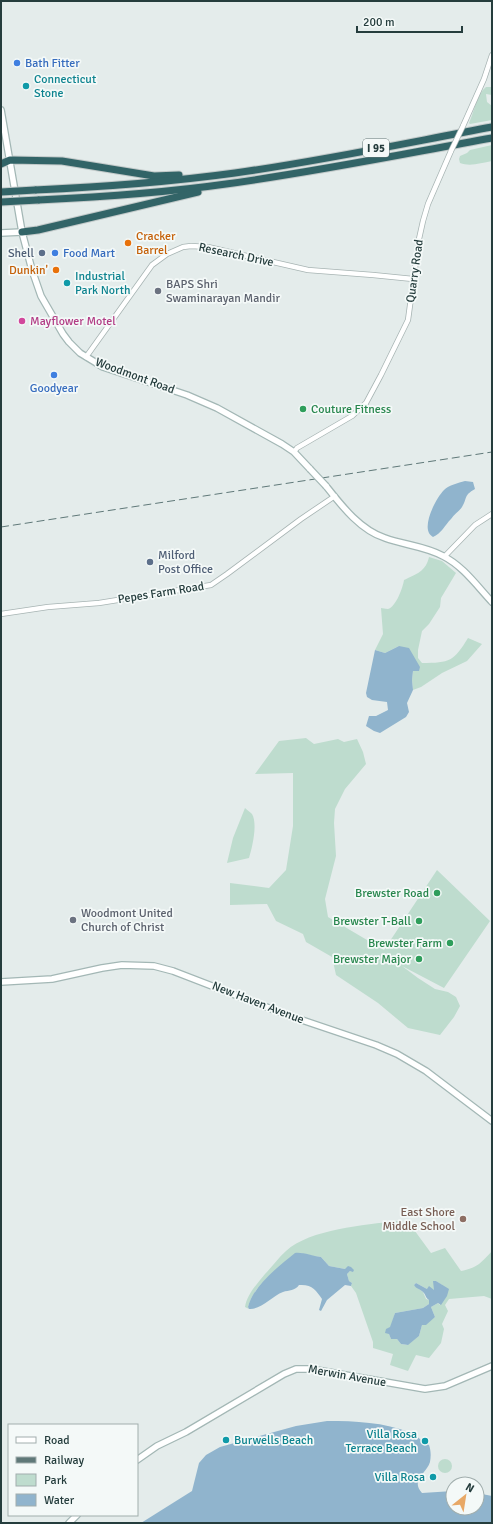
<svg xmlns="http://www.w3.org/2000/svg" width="493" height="1524" font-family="Signika,sans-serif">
  <rect width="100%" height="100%" fill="#e4eceb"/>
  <!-- green -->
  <g fill="#bedcce" fill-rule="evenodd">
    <path d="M486,87H492V95L486,94L487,102L492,106V120L470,124L469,123C474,112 477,94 486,87Z"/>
    <path d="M492,145V161C481,163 470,167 460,163L459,159L460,156L467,153L470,150Z"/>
    <path d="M429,557L442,561L456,573L441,598L440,607L429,624L422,631L418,650V658L422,663C450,663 454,661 468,638L482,644L467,661L442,673L421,687L413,690L412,680L413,671L399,646L385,653L375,650L383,634L381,608C383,608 385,609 388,609C396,607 403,587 404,580C417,574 426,571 429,557Z"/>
    <path d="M306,738L314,744L338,739L344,742L357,739L363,752L366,764L345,789L335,809L334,823L336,856L325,899L328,917L384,950L437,870L490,921L444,988L402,966L418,978L435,989L448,992L456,997L460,1006L454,1017L440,1035L408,1028L378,1003L336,975L332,957L306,942L303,934L276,921L267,904L230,905V883L269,888L286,870L293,826V773L255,774L279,741Z"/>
    <path d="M245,808C247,810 250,812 252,814C258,824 252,848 249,858L227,863L233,838Z"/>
    <path d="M397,1221L401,1225L412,1227L431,1253L445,1248L461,1271C477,1268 481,1263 492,1251V1299L484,1296L449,1299L445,1305L448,1311L442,1324L444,1329L441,1343L429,1358L416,1355L408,1371L390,1365L393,1354L373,1348V1342L356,1293L351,1286L352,1283L349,1281L347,1274L350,1271L353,1272L345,1269L329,1266L321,1257L306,1255L301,1253C282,1264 254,1284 248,1307L249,1309L245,1307C247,1294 257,1284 265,1274C272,1267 278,1258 286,1251C310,1229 365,1225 397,1221ZM436,1281L442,1285L440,1305L438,1303L431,1307L435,1317L422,1325L419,1336L407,1345L401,1344L397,1339H391L389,1334L395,1313L423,1308L429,1304V1300L426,1299L423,1292L414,1285L416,1283L427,1289L434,1290Z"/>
    <circle cx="445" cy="1466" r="7"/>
  </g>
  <!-- water -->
  <g fill="#90b4cd">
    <path d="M465,481L473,482L475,489C463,496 468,497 462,507C459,512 454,514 451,519C445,525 441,534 433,537C419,530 436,498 444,490C449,485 458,483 465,481Z"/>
    <path d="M399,646L409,648L420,667L419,671H413L412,680L413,690L407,703L409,712L406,717L380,733L374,731L366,726L369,716H376L388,710L387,702L372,700L367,697L366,693L375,650L385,653Z"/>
    <path d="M295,1253C303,1252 312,1256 321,1257L329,1266L345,1269L348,1266L351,1267L354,1270L353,1272L350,1271L347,1274L349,1281L352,1283L351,1286L345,1285L327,1300L321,1311L319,1310L322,1299C316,1290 312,1284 299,1285C295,1291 289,1290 283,1292C272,1296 261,1310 249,1309L248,1307C253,1286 279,1266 295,1253Z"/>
    <path d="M433,1281H436L449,1289L447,1296L441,1305L438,1303L431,1307L435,1317L426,1325H422L419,1336L408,1345L401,1344L397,1339H391L389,1334L385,1333L386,1329L390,1327L395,1313L423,1308L429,1304V1300C426,1298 426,1296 424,1293C421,1289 416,1289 414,1285L416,1283L427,1289L429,1286L434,1290Z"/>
    <path d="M327,1421C356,1421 383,1422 411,1433C418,1436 422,1442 429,1445C431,1451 431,1456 430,1462C427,1473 410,1480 422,1493L453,1491V1508H477V1493L492,1496V1523H141L192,1491L199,1463L206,1455L220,1447L296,1426Z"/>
  </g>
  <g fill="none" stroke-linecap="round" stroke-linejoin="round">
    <!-- tertiary casing -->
    <g stroke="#a7b4b3" stroke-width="6">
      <g id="tertiary">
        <path d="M463,126L484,79L492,55"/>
        <path d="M86,357L152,265L167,254L183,247L191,246L208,247L308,270L373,275L413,279"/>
        <path d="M294,452L297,448L352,416L366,403L381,375L408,320L419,239L423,221L428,204L451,151"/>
        <path d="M445,556L475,525L492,514"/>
        <path d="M1,614L48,607L99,603L211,585L227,574L301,519L335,496"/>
      </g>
    </g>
    <!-- secondary casing -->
    <g stroke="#a3b7b5" stroke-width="8">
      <g id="secondary">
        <path d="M1,110L22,232L32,270L41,296L63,334L69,342L80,353L103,367L187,395L217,408L282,444L294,452L310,469"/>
        <path d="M1,233L22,232"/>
        <path d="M326,486C341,505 360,530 385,538C404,545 425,546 443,556C463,566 477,586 492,602"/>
        <path d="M1,982L52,979L102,968L122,965L154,966L173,971L287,1015L376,1045L397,1054L426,1071L492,1121"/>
        <path d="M137,1460L157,1446L186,1432L284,1374L296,1369H311L425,1389L445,1386L492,1366"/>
        <path d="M69,1523L77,1515"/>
      </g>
    </g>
    <!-- motorway casing -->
    <g stroke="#c2c9c9" stroke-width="9">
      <g id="motorway">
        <path d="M1,164L10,160L62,161L154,176L179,175"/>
        <path d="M35,190C102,187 169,182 235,173C321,161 406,143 492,127"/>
        <path d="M38,200C101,197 163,193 226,184C315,172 403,154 492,138"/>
        <path d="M22,232L38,230L198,192"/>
      </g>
    </g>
    <!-- tertiary -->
    <use href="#tertiary" stroke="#fff" stroke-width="4.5"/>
    <!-- secondary -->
    <use href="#secondary" stroke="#fff" stroke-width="5.5"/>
    <!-- motorway -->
    <use href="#motorway" stroke="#326467" stroke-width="7"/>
    <!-- rail -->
    <path stroke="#5f7878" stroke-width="1" stroke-dasharray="8 4" stroke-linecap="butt" d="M1,527L492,452"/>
    <!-- tertiary-bridge casing -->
    <g stroke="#a7b4b3" stroke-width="6" stroke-linecap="butt">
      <path id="tertiary-bridge" d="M451,151L463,126"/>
    </g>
    <!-- secondary-bridge casing -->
    <g stroke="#a3b7b5" stroke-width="8" stroke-linecap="butt">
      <path id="secondary-bridge" d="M310,469L326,486"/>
    </g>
    <!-- motorway-bridge casing -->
    <g stroke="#c2c9c9" stroke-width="9" stroke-linecap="butt">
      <g id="motorway-bridge">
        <path d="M1,192L35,190"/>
        <path d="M1,202L38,200"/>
      </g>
    </g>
    <!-- tertiary-bridge -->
    <use href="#tertiary-bridge" stroke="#fff" stroke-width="4.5"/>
    <!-- secondary-bridge -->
    <use href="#secondary-bridge" stroke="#fff" stroke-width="5.5"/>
    <!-- motorway-bridge -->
    <use href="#motorway-bridge" stroke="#326467" stroke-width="7"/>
  </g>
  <!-- markers -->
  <g fill="#3f7fe0" stroke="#f4f9f8" stroke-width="1.5">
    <circle cx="17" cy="63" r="4"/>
    <circle cx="55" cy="253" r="4"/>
    <circle cx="54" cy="375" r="4"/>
  </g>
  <g fill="#0f9aa8" stroke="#f4f9f8" stroke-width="1.5">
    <circle cx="26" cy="86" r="4"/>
    <circle cx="67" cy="283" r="4"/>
    <circle cx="226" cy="1440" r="4"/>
    <circle cx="425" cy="1441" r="4"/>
    <circle cx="433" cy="1477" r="4"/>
  </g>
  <g fill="#e8710a" stroke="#f4f9f8" stroke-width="1.5">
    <circle cx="128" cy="243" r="4"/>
    <circle cx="56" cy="270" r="4"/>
  </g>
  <g fill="#5c6f8a" stroke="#f4f9f8" stroke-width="1.5">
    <circle cx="42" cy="253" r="4"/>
    <circle cx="150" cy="562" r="4"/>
  </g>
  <g fill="#6b7280" stroke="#f4f9f8" stroke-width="1.5">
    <circle cx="158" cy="291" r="4"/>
    <circle cx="73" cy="920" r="4"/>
  </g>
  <circle fill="#d1479c" stroke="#f4f9f8" stroke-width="1.5" cx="22" cy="321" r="4"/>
  <g fill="#2e9e5b" stroke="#f4f9f8" stroke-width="1.5">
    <circle cx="303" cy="409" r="4"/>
    <circle cx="437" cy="893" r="4"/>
    <circle cx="419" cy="921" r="4"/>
    <circle cx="450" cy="943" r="4"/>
    <circle cx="419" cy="959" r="4"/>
  </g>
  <circle fill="#8d6e63" stroke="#f4f9f8" stroke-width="1.5" cx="463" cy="1219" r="4"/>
  <g text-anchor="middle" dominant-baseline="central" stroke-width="3.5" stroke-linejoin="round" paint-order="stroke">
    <!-- shield labels -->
    <rect fill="#f4f9f8" stroke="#637575" stroke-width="1" x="363" y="139" width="26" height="18" rx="3"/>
    <g font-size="11" font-weight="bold" fill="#253d3d">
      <text x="376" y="148">I 95</text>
    </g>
    <!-- shop labels -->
    <g font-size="12" fill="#366cbe" stroke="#f4f9f8" text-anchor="start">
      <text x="25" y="63">Bath Fitter</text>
      <text x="63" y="253">Food Mart</text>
      <text x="54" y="388" text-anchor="middle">Goodyear</text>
    </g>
    <!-- culture labels -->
    <g font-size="12" fill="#0d838f" stroke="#f4f9f8" text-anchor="start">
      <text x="34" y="79">Connecticut<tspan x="34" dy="14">Stone</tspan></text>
      <text x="75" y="276">Industrial<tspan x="75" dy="14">Park North</tspan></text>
      <text x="417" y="1434" text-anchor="end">Villa Rosa<tspan x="417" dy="14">Terrace Beach</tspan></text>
      <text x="234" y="1440">Burwells Beach</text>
      <text x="425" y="1477" text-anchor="end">Villa Rosa</text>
    </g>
    <!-- food labels -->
    <g font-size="12" fill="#c56008" stroke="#f4f9f8" text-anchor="start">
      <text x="136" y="236">Cracker<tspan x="136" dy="14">Barrel</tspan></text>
      <text x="48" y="270" text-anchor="end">Dunkin'</text>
    </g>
    <!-- service labels -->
    <g font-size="12" fill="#4e5e75" stroke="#f4f9f8" text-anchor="end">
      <text x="34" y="253">Shell</text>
      <text x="158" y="555" text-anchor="start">Milford<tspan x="158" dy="14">Post Office</tspan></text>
    </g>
    <!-- street labels -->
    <g font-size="12" fill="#253d3d" stroke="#f4f9f8">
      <text transform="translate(236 255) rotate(12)">Research Drive</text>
      <text transform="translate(415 271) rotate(-82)">Quarry Road</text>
      <text transform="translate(135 376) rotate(20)">Woodmont Road</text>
      <text transform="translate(161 593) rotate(-9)">Pepes Farm Road</text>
      <text transform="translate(258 1003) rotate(21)">New Haven Avenue</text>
      <text transform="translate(347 1376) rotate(10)">Merwin Avenue</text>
    </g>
    <!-- worship labels -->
    <g font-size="12" fill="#5b616d" stroke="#f4f9f8" text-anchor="start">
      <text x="166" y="284">BAPS Shri<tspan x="166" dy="14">Swaminarayan Mandir</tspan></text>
      <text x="81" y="913">Woodmont United<tspan x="81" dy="14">Church of Christ</tspan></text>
    </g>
    <!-- hotel labels -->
    <g font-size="12" fill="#b23c85" stroke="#f4f9f8" text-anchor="start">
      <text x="30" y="321">Mayflower Motel</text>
    </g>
    <!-- leisure labels -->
    <g font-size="12" fill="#27864d" stroke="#f4f9f8" text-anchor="end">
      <text x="311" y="409" text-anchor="start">Couture Fitness</text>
      <text x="429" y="893">Brewster Road</text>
      <text x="411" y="921">Brewster T-Ball</text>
      <text x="442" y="943">Brewster Farm</text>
      <text x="411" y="959">Brewster Major</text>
    </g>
    <!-- education labels -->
    <g font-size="12" fill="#785e54" stroke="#f4f9f8" text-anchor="end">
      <text x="455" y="1212">East Shore<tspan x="455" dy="14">Middle School</tspan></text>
    </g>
  </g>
  <!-- border -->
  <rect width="493" height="1524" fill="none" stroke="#253d3d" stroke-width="4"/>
  <!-- legend -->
  <rect x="8" y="1424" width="130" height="92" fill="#f4f9f8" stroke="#a1aead"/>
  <rect x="16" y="1437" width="20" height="6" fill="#ffffff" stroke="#a1aead"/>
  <text x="44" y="1444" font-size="12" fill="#253d3d">Road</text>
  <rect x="16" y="1457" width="20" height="6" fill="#5f7878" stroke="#a1aead"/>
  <text x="44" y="1464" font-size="12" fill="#253d3d">Railway</text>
  <rect x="16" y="1474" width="20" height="12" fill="#bedcce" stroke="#a1aead"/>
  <text x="44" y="1484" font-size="12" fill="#253d3d">Park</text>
  <rect x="16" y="1494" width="20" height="12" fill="#90b4cd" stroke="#a1aead"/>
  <text x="44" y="1504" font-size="12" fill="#253d3d">Water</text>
  <!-- north arrow -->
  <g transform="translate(465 1496) rotate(30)"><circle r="19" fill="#f4f9f8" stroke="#a1aead"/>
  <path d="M0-3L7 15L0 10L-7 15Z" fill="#e8a866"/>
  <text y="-6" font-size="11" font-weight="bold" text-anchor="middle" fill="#253d3d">N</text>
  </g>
  <!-- scale -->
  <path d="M357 26v6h105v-6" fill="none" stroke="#253d3d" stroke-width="2"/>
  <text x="363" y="26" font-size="12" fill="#253d3d" stroke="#f4f9f8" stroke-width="3" paint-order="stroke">200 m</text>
</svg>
